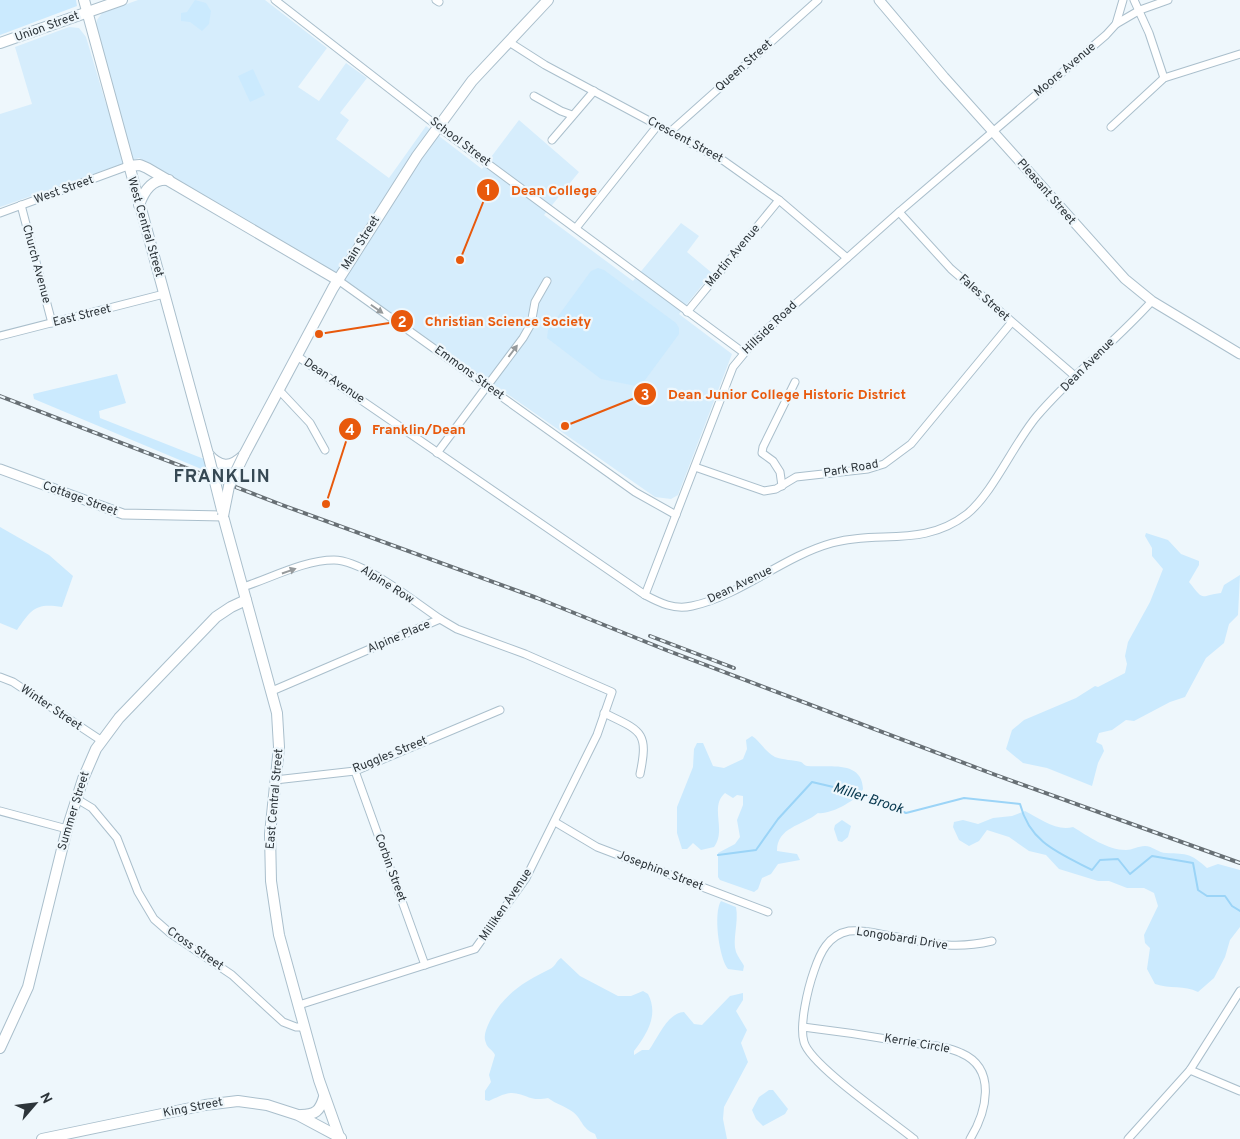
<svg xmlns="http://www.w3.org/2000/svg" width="1240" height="1139" font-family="Overpass,sans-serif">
  <rect width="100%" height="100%" fill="#eef7fc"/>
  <!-- built -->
  <path fill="#d6edfc" d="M138,0H265L327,48L298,87L319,101L346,63L367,78L340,113L349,120L336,139L389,178L426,126L482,169L519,120L579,172L544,215L633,281L681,223L699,236L687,252L712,273L679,314L732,354L678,495L671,499L655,497L328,269L139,158L0,207V114L32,104L15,47L69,27L79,28L86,37L106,104L116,99L96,24L97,20L102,13Z"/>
  <!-- green -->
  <g fill="#cbeafe">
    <path d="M0,0H76L77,6L0,35Z"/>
    <path d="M195,0L206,3L211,11L209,24L202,31L190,22L181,21V13L187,12Z"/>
    <path d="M253,69L265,95L250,102L238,76Z"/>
    <path d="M598,268L604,270L676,323L679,328V334L645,380L636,386L601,379L547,338L548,330L591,271Z"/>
    <path d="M117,374L126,403L99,411L100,418L204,459L206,471L34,399L33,394Z"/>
    <path d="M0,527L49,555L73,576L62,607C35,603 32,609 17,630L0,623Z"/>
    <path d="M1146,533L1168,540L1181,554L1199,561V565L1189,582C1205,602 1199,596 1221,593L1224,585L1240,575L1238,615L1229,624L1224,643L1206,658L1185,697L1170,702L1134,721L1126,720L1112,730L1099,733L1096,742L1102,745L1104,751L1098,763L1092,786L1047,768L1023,763L1006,749L1012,730L1024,720L1076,698L1095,686L1098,687L1125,673L1127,664L1125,656L1128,642L1150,602L1163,569L1152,556V548L1145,536Z"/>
    <path d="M752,736C760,741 766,753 775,757C783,760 793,760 801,762C803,763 805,766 807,766C827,768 862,759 863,789C858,800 830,815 818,813C802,826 777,827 777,851L797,854L800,860L778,864L771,874L762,878L758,889L754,892L720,880L718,877V853L735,844L740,837L737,820L743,805V796L737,795L733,798L725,793C709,807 727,830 714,847L701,850L693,843L687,849H682L677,833V807L693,767L694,749L697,743H703L713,766L724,768L743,759L747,749L746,740Z"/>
    <path d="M1025,811C1039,818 1057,832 1073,827C1088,836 1107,850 1126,850C1132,850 1138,846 1145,846C1152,846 1159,853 1166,853C1188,854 1190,853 1207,868L1218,864L1240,870V927L1230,940L1225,957L1214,978L1198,992C1184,985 1170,989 1155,984L1147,969L1150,948L1145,943L1144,935L1158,906L1154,893L1144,888H1127L1109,881H1098L1059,869L1046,855L1029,851L1009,837L987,830L979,841L969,846L959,840L953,827L954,822L963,820L978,824L993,818L1012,816Z"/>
    <path d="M842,820L851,826L848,837L842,842L838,841L834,829L835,825Z"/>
    <path d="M721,901L736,907C739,922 732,940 736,952C738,957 742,962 744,966L743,971L728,969C719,958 713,913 721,901Z"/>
    <path d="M561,958L580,976L618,996H631L643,991L648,994C659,1015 647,1034 634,1051V1055L642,1050H649C658,1038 667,1013 684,1012L694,1024L702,1025L730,996L743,993V1000L736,1011L747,1030L741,1043L748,1062L724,1107L723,1119L727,1139H597L595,1134C581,1128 583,1120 573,1112C565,1106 556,1104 548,1098C530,1102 527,1094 512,1093C505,1093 496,1098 489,1101L485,1100V1091L491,1082L489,1075L495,1055C493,1050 487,1048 486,1043C483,1037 486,1030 488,1025C501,996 523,982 550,969C555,967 556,961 561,958Z"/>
    <path d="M769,1090H773L788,1109L785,1114L763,1126L756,1119L752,1110L759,1097Z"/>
  </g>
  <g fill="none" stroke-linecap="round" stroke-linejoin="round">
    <!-- stream -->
    <path stroke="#9bd4f7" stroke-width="2" d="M718,855L756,850L778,819L812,782L859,793L906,813L964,798L1020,804C1030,843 1059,853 1092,870L1100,860L1118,859L1130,874L1152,856L1193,863L1198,890L1207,896H1225L1232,906L1240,911"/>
    <!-- minor casing -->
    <g stroke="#aabfcc" stroke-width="9">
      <g id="minor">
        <path d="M275,0L445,132L744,353"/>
        <path d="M436,0L439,2"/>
        <path d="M1134,0L1149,33L1164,78"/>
        <path d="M1116,24L1140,10L1168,0"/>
        <path d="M509,42L545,65L724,161L779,200L847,258"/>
        <path d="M534,96L561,111L572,115"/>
        <path d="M1111,127L1164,78L1240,54"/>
        <path d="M670,132L818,0"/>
        <path d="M552,140L594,91"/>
        <path d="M21,205L52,323"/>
        <path d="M899,212L951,269L1076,377"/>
        <path d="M0,213L128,166"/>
        <path d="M576,228L658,125"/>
        <path d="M338,280L635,492L676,515"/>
        <path d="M687,312L779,200"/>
        <path d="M0,336L164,294"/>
        <path d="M297,356L645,595C660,603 674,610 692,606C742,595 782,557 832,543C879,530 923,548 967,514C993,493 1014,443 1037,416C1072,375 1116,341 1152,301"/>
        <path d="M279,390L310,423L325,450"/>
        <path d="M437,453L523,338L531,324L535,302L547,281"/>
        <path d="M695,467L764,491L776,489L796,477L868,469L884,464L911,444L1011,323"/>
        <path d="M782,486L780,472L773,461L762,453L763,447L795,382"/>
        <path d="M243,587C271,578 304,560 334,560C363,560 416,603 440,619"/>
        <path d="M645,595L733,367L756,339L899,212L1106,35L1116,24L1123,0"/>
        <path d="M0,677L13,682L102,741"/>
        <path d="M272,691L440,619L457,629L525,654L612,692L597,735L526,878L475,949L299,1005"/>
        <path d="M604,713C641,731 649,731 640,774"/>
        <path d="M355,771L425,965"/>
        <path d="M275,780L355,771L500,710"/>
        <path d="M77,799L92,808L117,838L138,892L154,919L170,933L232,975L283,1022L296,1027H304"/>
        <path d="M0,811L67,829"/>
        <path d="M555,822L597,847L768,912"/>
        <path d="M803,1027C837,1031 871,1036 905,1042C923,1045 944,1045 961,1053C998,1069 986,1113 970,1139"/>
        <path d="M1190,1070L1240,1091"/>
        <path d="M914,1139C892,1121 810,1065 804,1042C799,1025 808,988 814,971C820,953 828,935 849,931C863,929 878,934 891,936C929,943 953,950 992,941"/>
        <path d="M1128,1139L1190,1070L1240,991"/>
      </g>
    </g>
    <!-- tertiary casing -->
    <g stroke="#aabfcc" stroke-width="11">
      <g id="tertiary">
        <path d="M879,0L944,77L1125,279L1152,301L1240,354"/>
        <path d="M0,469L123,514L223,516"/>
      </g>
    </g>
    <!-- secondary casing -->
    <g stroke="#aabfcc" stroke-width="12">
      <g id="secondary">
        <path d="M84,0L208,454C220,468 231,468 244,455L333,288L417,156L472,81L548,0"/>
        <path d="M0,43L122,0"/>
        <path d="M128,166L140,165L147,168L338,280"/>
        <path d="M139,205C144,191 152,178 169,180"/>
        <path d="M223,516L277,713L279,747L270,834L271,881L279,935L319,1080L340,1139"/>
        <path d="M0,1048L28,987L67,829L83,779L96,749L119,718L216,617L231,607L246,600"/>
        <path d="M301,1115C315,1115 320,1111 324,1097"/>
        <path d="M42,1139L205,1105L238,1101L267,1105L298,1115L341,1138"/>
      </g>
    </g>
    <!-- minor -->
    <use href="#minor" stroke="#fff" stroke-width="7"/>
    <!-- tertiary -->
    <use href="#tertiary" stroke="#fff" stroke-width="9"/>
    <!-- secondary -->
    <use href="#secondary" stroke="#fff" stroke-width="10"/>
    <!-- rail casing -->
    <g stroke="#687075" stroke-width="4">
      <g id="rail">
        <path d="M0,396L282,505L537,598L666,650L993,774L1240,863"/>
        <path d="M650,636L734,668"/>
      </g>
    </g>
    <!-- rail -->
    <use href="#rail" stroke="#eef7fc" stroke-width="2" stroke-dasharray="5.5" stroke-linecap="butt"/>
    <!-- secondary-bridge casing -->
    <g stroke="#aabfcc" stroke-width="12" stroke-linecap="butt">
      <g id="secondary-bridge">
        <path d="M208,454L222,510"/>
        <path d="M223,516L229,486L244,455"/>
      </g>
    </g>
    <!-- secondary-bridge -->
    <use href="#secondary-bridge" stroke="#fff" stroke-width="10"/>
  </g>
  <!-- one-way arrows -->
  <defs><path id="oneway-solid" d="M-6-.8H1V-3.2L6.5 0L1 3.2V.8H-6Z" transform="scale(1.25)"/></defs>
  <g fill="#969a9c">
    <use href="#oneway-solid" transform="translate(377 309) rotate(35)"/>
    <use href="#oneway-solid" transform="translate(513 351) rotate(-53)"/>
    <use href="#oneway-solid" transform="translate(289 571) rotate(-19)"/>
  </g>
  <g text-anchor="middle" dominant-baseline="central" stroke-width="4.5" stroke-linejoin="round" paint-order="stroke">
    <!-- street labels -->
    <g font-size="12" fill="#2d353a" stroke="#eef7fc">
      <text transform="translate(47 27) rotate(-20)">Union Street</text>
      <text transform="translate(744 66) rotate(-42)">Queen Street</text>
      <text transform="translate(1065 70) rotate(-40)">Moore Avenue</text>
      <text transform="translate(685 140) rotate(28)">Crescent Street</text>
      <text transform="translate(460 142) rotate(37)">School Street</text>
      <text transform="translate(64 190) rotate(-20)">West Street</text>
      <text transform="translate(1046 192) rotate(49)">Pleasant Street</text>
      <text transform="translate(145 227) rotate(74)">West Central Street</text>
      <text transform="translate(361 243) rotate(-58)">Main Street</text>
      <text transform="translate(733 256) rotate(-50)">Martin Avenue</text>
      <text transform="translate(36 264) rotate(75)">Church Avenue</text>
      <text transform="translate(984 298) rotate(42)">Fales Street</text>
      <text transform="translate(82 316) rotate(-14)">East Street</text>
      <text transform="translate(770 328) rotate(-44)">Hillside Road</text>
      <text transform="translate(1088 365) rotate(-45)">Dean Avenue</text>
      <text transform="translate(469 373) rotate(36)">Emmons Street</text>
      <text transform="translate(334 381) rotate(34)">Dean Avenue</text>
      <text transform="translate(851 469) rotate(-10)">Park Road</text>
      <text transform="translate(80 499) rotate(20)">Cottage Street</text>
      <text transform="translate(387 585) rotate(32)">Alpine Row</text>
      <text transform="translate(740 585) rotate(-26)">Dean Avenue</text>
      <text transform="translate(399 637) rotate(-23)">Alpine Place</text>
      <text transform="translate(51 708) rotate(34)">Winter Street</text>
      <text transform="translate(390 755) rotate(-22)">Ruggles Street</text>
      <text transform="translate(275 799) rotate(-85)">East Central Street</text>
      <text transform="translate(74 811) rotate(-73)">Summer Street</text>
      <text transform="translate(390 868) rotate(70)">Corbin Street</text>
      <text transform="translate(660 871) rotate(21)">Josephine Street</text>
      <text transform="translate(506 905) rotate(-56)">Milliken Avenue</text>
      <text transform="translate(902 939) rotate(9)">Longobardi Drive</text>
      <text transform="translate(195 949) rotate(35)">Cross Street</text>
      <text transform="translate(917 1044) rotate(10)">Kerrie Circle</text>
      <text transform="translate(193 1108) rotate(-11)">King Street</text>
    </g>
    <!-- water labels -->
    <g font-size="14" font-style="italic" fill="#04354c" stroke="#eef7fc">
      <text transform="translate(868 799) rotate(18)">Miller Brook</text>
    </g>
    <!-- district labels -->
    <g font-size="18" font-weight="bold" letter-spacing="1" fill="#374954" stroke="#eef7fc">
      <text x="222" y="477">FRANKLIN</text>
    </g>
  </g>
  <!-- callouts -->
  <path fill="none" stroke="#e8590c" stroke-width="2" d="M460 260L488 190M319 334L402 321M565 426L645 394M326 504L350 429"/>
  <g fill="#e8590c" stroke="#eef7fc" stroke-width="2">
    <circle cx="460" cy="260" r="5"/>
    <circle cx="319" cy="334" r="5"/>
    <circle cx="565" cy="426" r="5"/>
    <circle cx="326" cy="504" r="5"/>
    <circle cx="488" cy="190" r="12"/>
    <circle cx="402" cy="321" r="12"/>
    <circle cx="645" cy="394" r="12"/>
    <circle cx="350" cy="429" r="12"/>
  </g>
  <g font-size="15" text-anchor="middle" font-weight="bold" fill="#fff">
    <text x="488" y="195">1</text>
    <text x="402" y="327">2</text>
    <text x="645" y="400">3</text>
    <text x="350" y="435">4</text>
  </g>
  <g font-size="14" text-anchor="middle" font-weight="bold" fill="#e8590c" stroke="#eef7fc" stroke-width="4.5" stroke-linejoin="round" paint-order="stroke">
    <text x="554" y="195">Dean College</text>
    <text x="508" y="326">Christian Science Society</text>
    <text x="787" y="399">Dean Junior College Historic District</text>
    <text x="419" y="434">Franklin/Dean</text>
  </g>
  <!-- north arrow -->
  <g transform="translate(35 1104) rotate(62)" stroke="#eef7fc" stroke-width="4" paint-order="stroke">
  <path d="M0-4L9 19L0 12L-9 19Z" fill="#2d353a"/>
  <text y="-8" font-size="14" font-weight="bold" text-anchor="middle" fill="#2d353a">N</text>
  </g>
</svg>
